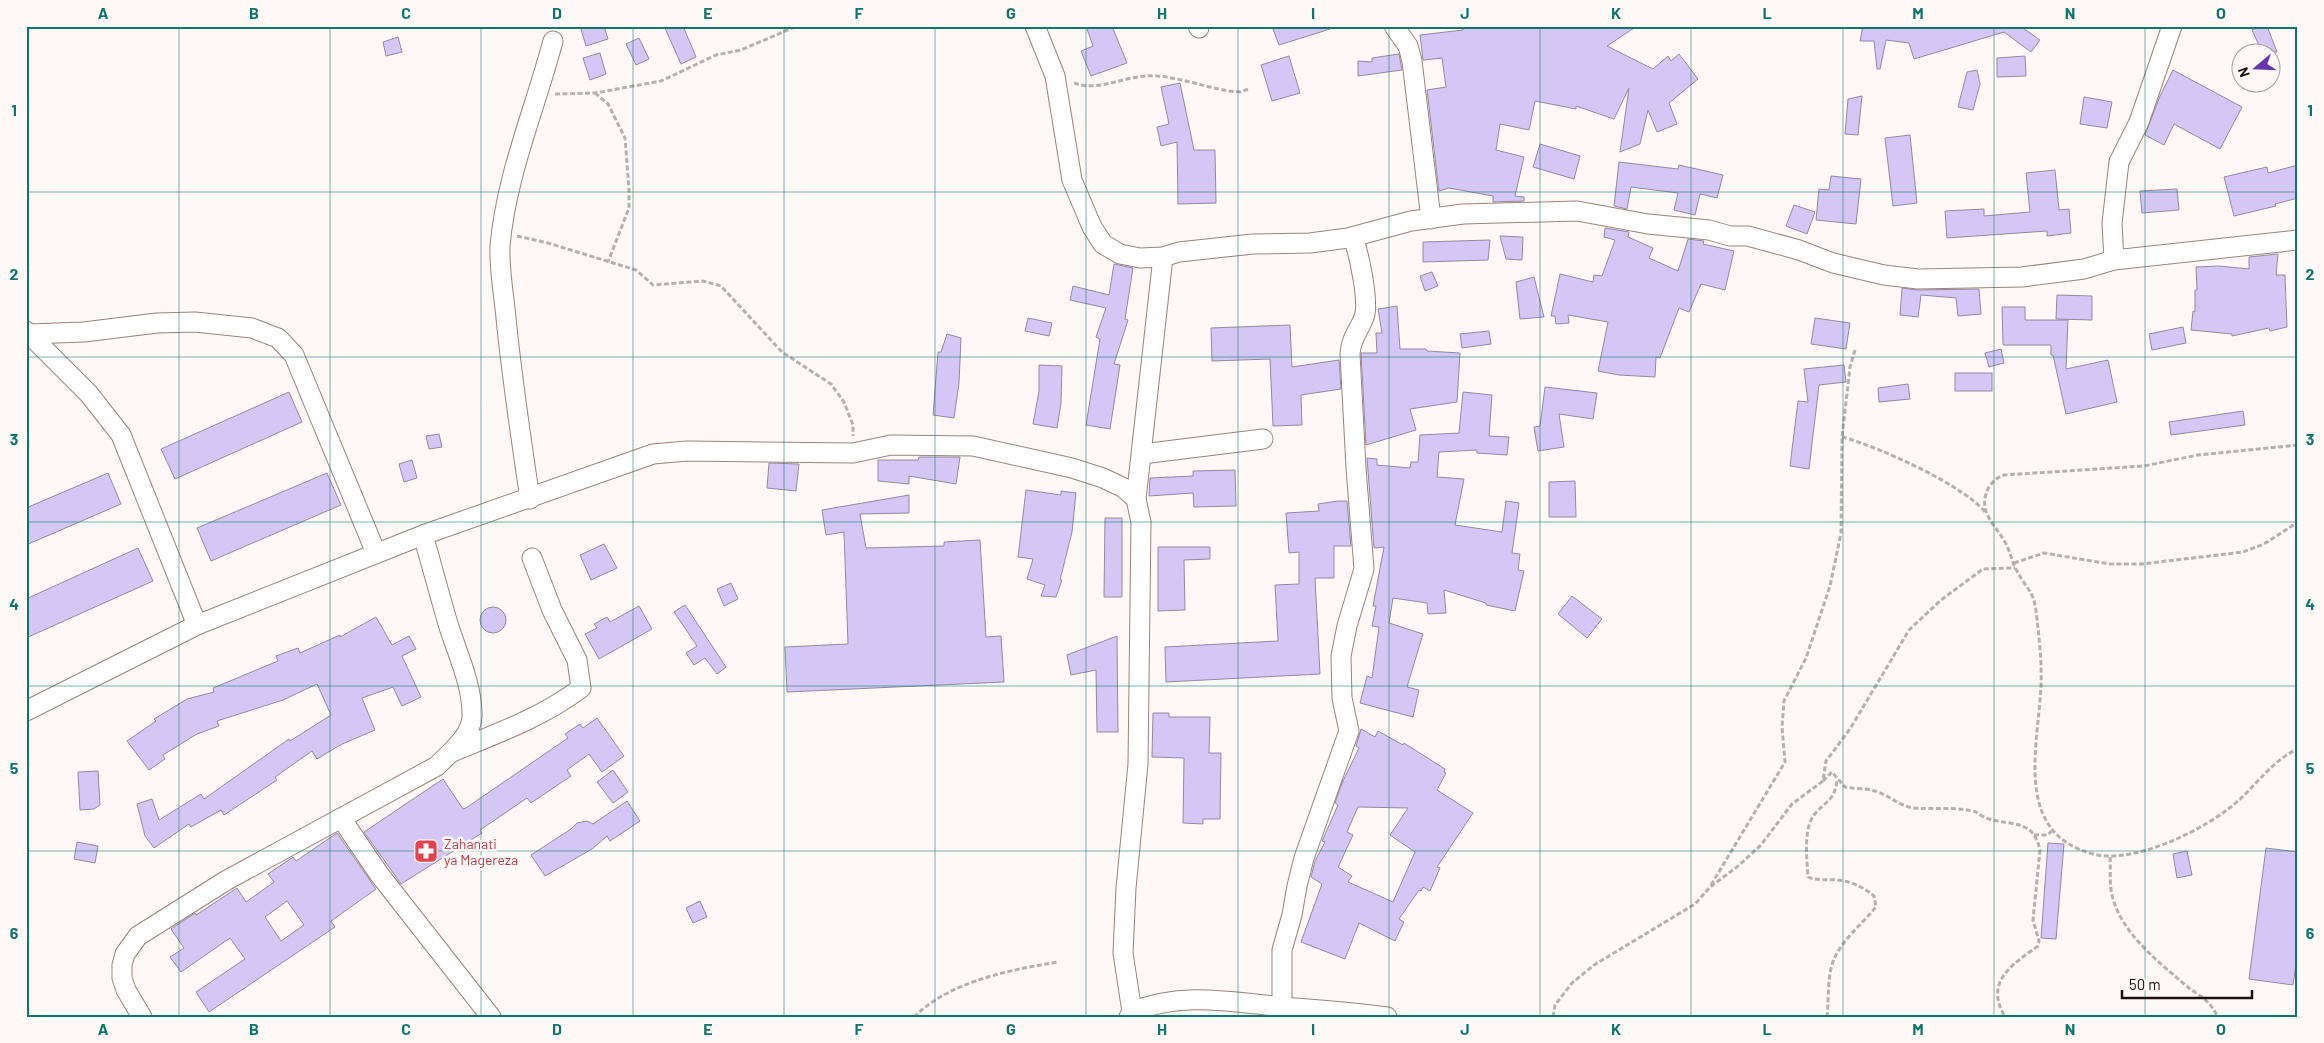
<svg xmlns="http://www.w3.org/2000/svg" width="2324" height="1043" font-family="Barlow,sans-serif">
  <rect width="100%" height="100%" fill="#fef9f7"/>
  <!-- building -->
  <g fill="#d5c7f5" stroke="#918a9f" fill-rule="evenodd">
    <path d="M580,26H604L608,39L586,46Z"/>
    <path d="M664,26H683L696,57L681,64Z"/>
    <path d="M1086,26H1112L1127,63L1091,76L1081,51L1093,46Z"/>
    <path d="M1272,26H1329L1330,29L1279,45Z"/>
    <path d="M1462,26H1637L1607,46L1653,69L1668,56L1671,61L1679,54L1698,79L1669,103L1677,124L1657,132L1648,110L1640,144L1620,152L1629,88L1614,119L1576,106V109L1535,101L1529,130L1500,124L1496,150L1524,157L1515,196L1524,197V201L1493,202V196L1449,188L1439,191L1427,90L1446,87L1442,58L1423,60L1420,35L1463,30Z"/>
    <path d="M1863,26H2020L2040,40L2031,52L2004,32L1914,59L1909,43L1886,40L1880,69H1877L1874,41H1860Z"/>
    <path d="M2261,26H2267L2277,52H2262L2252,30Z"/>
    <path d="M398,37L402,52L386,56L383,42Z"/>
    <path d="M639,38L649,59L636,65L626,44Z"/>
    <path d="M600,53L606,74L590,80L583,58Z"/>
    <path d="M1399,54L1402,70L1358,76V61L1372,62V58Z"/>
    <path d="M1289,56L1300,93L1272,101L1261,65Z"/>
    <path d="M2025,56L2026,76L1997,77V58Z"/>
    <path d="M1977,70L1980,84L1973,110L1958,107L1967,72Z"/>
    <path d="M2173,70L2242,107L2220,149L2174,124L2164,145L2145,135L2160,96Z"/>
    <path d="M1180,83L1194,150H1215L1216,203L1178,204L1177,142L1161,146L1157,127L1169,124L1161,87Z"/>
    <path d="M1862,96L1858,135L1845,134L1848,99Z"/>
    <path d="M2084,97L2112,102L2107,128L2080,124Z"/>
    <path d="M1910,135L1917,203L1893,206L1885,138Z"/>
    <path d="M1540,144L1580,156L1574,179L1533,167Z"/>
    <path d="M1619,162L1678,169L1679,165L1723,175L1717,198L1700,194L1695,215L1674,210L1678,193L1631,187L1627,209L1614,206Z"/>
    <path d="M2298,165V198L2275,204L2276,206L2234,216L2224,177L2267,167L2268,173Z"/>
    <path d="M2055,170L2059,210L2069,209L2071,233L2047,236V231L1947,238L1945,211L1984,209V216L2030,212L2026,173Z"/>
    <path d="M1831,176L1861,179L1856,224L1816,220L1819,189L1829,190Z"/>
    <path d="M2177,189L2179,210L2142,213L2140,191Z"/>
    <path d="M1794,205L1815,212L1807,234L1786,226Z"/>
    <path d="M1605,228L1629,232L1628,237L1653,248L1649,258L1678,271L1688,239L1704,241L1703,244L1734,251L1725,290L1701,284L1689,312L1679,308L1660,358L1656,357L1655,377L1619,375L1598,371L1608,322L1568,315L1569,323L1556,324L1555,316H1551L1560,274L1593,282L1594,275L1602,276L1615,240L1604,237Z"/>
    <path d="M1500,236L1523,237L1522,260L1506,259Z"/>
    <path d="M1490,240L1488,260L1423,262V242Z"/>
    <path d="M2278,254L2276,275H2285L2287,327L2270,331L2269,328L2232,336V334L2191,330L2193,311L2195,312V290H2197L2196,267L2219,266L2249,269V257Z"/>
    <path d="M1114,264L1133,268L1125,319L1128,320L1114,364L1120,365L1110,429L1086,425L1100,339L1096,337L1106,308L1070,300L1073,286L1109,295Z"/>
    <path d="M1432,272L1438,286L1425,291L1420,276Z"/>
    <path d="M1534,277L1544,317L1520,319L1516,282Z"/>
    <path d="M1902,288L1918,290L1979,289L1981,314L1958,316L1956,298L1921,295L1918,317L1900,315Z"/>
    <path d="M2057,295L2092,296V320L2056,319Z"/>
    <path d="M1397,306L1400,349H1426L1427,351L1460,353L1457,402L1410,409L1416,430L1366,445L1361,353H1377L1376,333H1382L1378,309Z"/>
    <path d="M2002,307H2025V320H2068L2066,369L2108,360L2117,402L2066,414L2053,355H2051V345H2003Z"/>
    <path d="M1028,318L1052,323L1049,336L1025,331Z"/>
    <path d="M1815,318L1850,323L1846,349L1811,344Z"/>
    <path d="M1290,325L1292,367L1339,360L1341,389L1301,395L1302,425L1273,426L1270,359L1212,361L1211,328Z"/>
    <path d="M2183,327L2186,343L2152,350L2149,334Z"/>
    <path d="M1489,331L1491,344L1462,348L1460,334Z"/>
    <path d="M947,334L961,338L959,383L954,418L933,415L938,352H941Z"/>
    <path d="M2001,349L2004,363L1989,367L1985,353Z"/>
    <path d="M1039,365L1062,366L1061,403L1057,428L1033,424L1039,391Z"/>
    <path d="M1844,365L1846,382L1819,385L1809,469L1790,466L1798,401L1808,402L1804,369Z"/>
    <rect x="1955" y="373" width="37" height="18"/>
    <path d="M1908,384L1910,399L1879,402L1878,388Z"/>
    <path d="M1545,387L1597,393L1593,419L1559,414L1564,447L1538,451L1534,427L1540,426Z"/>
    <path d="M289,392L302,422L175,479L161,449Z"/>
    <path d="M1463,392L1492,395L1489,436L1509,437L1507,455L1477,453V450L1439,452L1437,477L1464,479L1455,525L1502,532L1506,501L1519,503L1512,553L1520,554L1518,570L1524,571L1515,611L1486,605V603L1444,590L1446,613L1428,614L1427,603L1393,598L1389,623L1423,634L1407,687L1419,690L1413,717L1360,703L1367,676L1372,678L1379,627L1372,626L1376,606H1373L1384,547L1374,548L1367,458L1377,459V465L1410,468L1411,462H1418L1420,435L1459,433Z"/>
    <path d="M2243,411L2245,425L2171,435L2169,422Z"/>
    <path d="M439,434L442,447L429,449L426,436Z"/>
    <path d="M919,457H960L956,484L909,476V484L878,481V460H918Z"/>
    <path d="M412,460L417,478L404,482L399,464Z"/>
    <path d="M769,463L799,464L796,491L767,488Z"/>
    <path d="M1235,470L1236,506L1194,507L1193,493L1149,496L1150,478L1193,476V471Z"/>
    <path d="M108,473L121,504L26,545V508Z"/>
    <path d="M327,473L341,505L211,561L197,528Z"/>
    <path d="M1575,481L1576,517H1549V482Z"/>
    <path d="M1026,490L1061,495V491L1076,493L1072,532L1060,580H1062L1056,597L1041,596L1045,585L1027,579L1033,559L1018,557Z"/>
    <path d="M909,495V513L860,514L866,548L944,546V542L980,540L986,637L1001,636L1004,682L787,692L785,647L848,644L844,532L826,535L822,510Z"/>
    <path d="M1338,501H1347L1351,546H1334V578H1315L1320,674L1166,682L1165,647L1278,641L1275,585L1299,584V552L1289,553L1286,513L1319,511L1318,504Z"/>
    <path d="M1105,518H1122V597H1104Z"/>
    <path d="M604,544L617,568L591,580L580,555Z"/>
    <path d="M1158,547H1210V559L1184,560L1185,610L1158,611Z"/>
    <path d="M138,548L153,581L26,638V599Z"/>
    <path d="M731,583L738,599L724,606L717,589Z"/>
    <path d="M1572,596L1602,619L1587,638L1558,614Z"/>
    <path d="M685,605L726,667L717,674L705,658L694,665L686,653L697,646L674,612Z"/>
    <path d="M639,606L652,629L599,659L585,634L597,628L594,624L607,617L610,622Z"/>
    <circle cx="493" cy="620" r="13"/>
    <path d="M376,617L392,645L409,636L416,649L402,656L421,697L402,706L393,687L362,698L375,730L340,745L317,759L312,751L275,777L277,780L224,815L221,810L191,827L189,824L154,848L145,836L137,804L152,799L159,820L201,794L204,799L289,739L290,741L331,715L317,684L283,700L217,721L219,726L197,734L163,755L165,759L149,770L127,741L156,721L154,719L187,699L214,692L213,688L278,661L276,656L298,648L300,653L340,635V637Z"/>
    <path d="M1117,636L1118,732H1097L1096,670L1071,675L1067,655Z"/>
    <path d="M1153,713H1169V717H1210L1209,753H1221L1220,819H1203V824L1183,823L1184,758L1152,757Z"/>
    <path d="M597,718L624,756L602,772L589,754L567,770L571,776L531,803L527,798L480,830L482,833L401,884L364,832L443,779L463,809L466,808L568,738L565,734L580,724L583,728Z"/>
    <path d="M1361,729L1375,737L1378,731L1403,745L1404,743L1445,769L1444,772L1446,773L1437,790L1473,813L1437,867L1440,868L1430,891L1423,887L1421,891L1419,890L1399,919L1404,922L1395,941L1359,923L1345,959L1301,942L1322,884L1311,877L1315,861L1325,842L1322,841L1338,805L1335,803L1342,783L1359,748L1356,746ZM1358,807L1408,808L1390,835L1415,852L1393,902L1348,882L1352,876L1338,867L1353,835L1347,832Z"/>
    <path d="M613,770L628,792L613,803L597,782Z"/>
    <path d="M98,771L100,805L94,809L80,810L78,772Z"/>
    <path d="M627,801L640,821L610,841L607,836L592,849L545,876L531,855L571,829L577,823L587,821L593,824Z"/>
    <path d="M337,833L376,889L331,921L335,927L209,1012L196,992L245,959L230,938L181,972L170,957L184,948L171,929L195,913L196,915L237,888L246,902L274,882L268,874L293,857L296,861ZM287,901L304,925L281,941L265,917Z"/>
    <path d="M77,842L98,846L95,863L74,859Z"/>
    <path d="M2048,843L2064,844L2056,939L2041,938Z"/>
    <path d="M2266,848L2298,852V950L2293,985L2249,979Z"/>
    <path d="M2187,851L2192,875L2177,878L2173,854Z"/>
    <path d="M700,901L707,917L693,923L686,908Z"/>
  </g>
  <g fill="none" stroke-linecap="round" stroke-linejoin="round">
    <!-- minor casing -->
    <g stroke="#9a8378" stroke-width="21">
      <g id="minor">
        <path d="M1035,26L1055,76L1072,180L1092,227L1103,244L1120,254L1140,258L1163,257L1179,252L1253,244L1310,243L1348,238L1411,221L1463,214L1577,211L1648,224L1709,230L1730,236H1748L1799,250L1833,263L1884,275L1918,279L2022,277L2084,269L2114,260L2298,240"/>
        <path d="M1198,26L1199,28"/>
        <path d="M1394,26L1408,46L1412,61L1431,219"/>
        <path d="M2114,260L2112,223L2119,162L2139,122L2172,26"/>
        <path d="M26,331L89,394L121,435L197,625"/>
        <path d="M29,334L84,332L157,323L195,322L252,328L278,338L294,355L376,553"/>
        <path d="M1142,454L1263,439"/>
        <path d="M530,499C521,439 512,379 506,318C504,295 499,270 500,246C506,176 535,109 553,41"/>
        <path d="M1136,499L1163,257"/>
        <path d="M26,711L197,625L423,535L653,454L687,451L853,453L891,445L973,446L1072,468L1103,478L1124,488L1136,499L1141,522L1138,764L1126,888L1123,953L1132,1012"/>
        <path d="M452,752C496,734 543,717 581,688L577,660L552,610L532,558"/>
        <path d="M341,818L379,874L491,1017"/>
        <path d="M1282,1007V950L1292,915L1297,886L1304,858L1349,731L1342,698L1341,656L1347,626L1364,569L1356,468L1350,354C1351,336 1361,329 1365,314C1368,296 1359,254 1353,237"/>
        <path d="M142,1017L126,990L122,978V965L125,954L138,936L227,880L437,766C449,753 471,737 472,717C473,687 458,655 449,627C440,597 432,566 423,535"/>
        <path d="M1129,1017L1132,1012C1182,991 1231,1002 1284,1007C1318,1010 1353,1012 1387,1017"/>
      </g>
    </g>
    <!-- path -->
    <g stroke="#b7b1ae" stroke-width="3" stroke-dasharray="5 2.5" stroke-linecap="butt">
      <path d="M1074,83C1100,93 1129,73 1157,76C1181,78 1205,87 1229,91L1241,92L1248,89"/>
      <path d="M595,93L608,104L625,138L629,189V208L608,262"/>
      <path d="M555,94L595,93L661,81L716,55L741,50L797,26"/>
      <path d="M517,236L548,243L636,270L653,285L703,281L721,286L782,352L831,384L844,402L853,425V436"/>
      <path d="M1842,437C1877,446 1964,485 1986,513"/>
      <path d="M2298,445L2198,455L2144,466L2004,475C1989,480 1980,498 1987,514C1992,525 2002,535 2007,546C2011,554 2012,563 2017,571C2025,587 2034,591 2036,611C2039,636 2042,661 2041,686C2038,748 2013,833 2093,854C2135,865 2208,828 2238,801C2257,784 2274,759 2298,749"/>
      <path d="M2014,563L2044,553L2110,564H2142L2243,552L2264,544L2298,522"/>
      <path d="M1823,781L1832,772L1845,787C1854,789 1866,788 1875,791C1889,795 1899,806 1914,808C1934,810 1956,806 1976,812C1980,814 1984,818 1989,819C2013,826 2033,819 2040,850L2033,920L2039,941L2038,946C2012,965 1984,981 2005,1017"/>
      <path d="M2034,835H2047L2052,831"/>
      <path d="M2110,857C2111,870 2109,882 2112,895C2120,931 2156,960 2183,983C2200,998 2206,995 2218,1017"/>
      <path d="M1711,885L1785,762L1782,727L1784,701L1806,658L1830,586L1841,533L1842,437L1850,367L1855,350"/>
      <path d="M914,1017C950,981 1010,970 1058,962"/>
      <path d="M1553,1017L1555,1005L1572,983L1594,965L1695,904L1710,887L1737,867L1761,845L1792,804L1823,781L1826,761L1850,729L1909,630L1941,600L1983,569L2015,568"/>
      <path d="M1827,1017C1829,998 1827,976 1834,959C1843,939 1862,924 1876,907L1874,896C1863,887 1851,881 1837,880C1827,879 1817,881 1808,877C1807,859 1803,830 1814,815C1825,801 1835,801 1837,780"/>
    </g>
    <!-- minor -->
    <use href="#minor" stroke="#fff" stroke-width="19"/>
  </g>
  <!-- grid -->
  <path fill="none" stroke="#0f766e" stroke-width="1" stroke-opacity="0.55" d="M179,26V1017M330,26V1017M481,26V1017M633,26V1017M784,26V1017M935,26V1017M1086,26V1017M1238,26V1017M1389,26V1017M1540,26V1017M1691,26V1017M1843,26V1017M1994,26V1017M2145,26V1017M26,192H2298M26,357H2298M26,522H2298M26,686H2298M26,851H2298"/>
  <!-- icons -->
  <defs>
    <g id="pharmacy-square" transform="scale(1.25)"><rect x="-9" y="-9" width="18" height="18" rx="4" fill="#e0444e" stroke="#fef9f7"/><path d="M-2-6h4v4h4v4h-4v4h-4v-4h-4v-4h4Z" fill="#fff"/></g>
  </defs>
  <g fill-rule="evenodd">
    <use href="#pharmacy-square" x="426" y="851"/>
  </g>
  <g text-anchor="middle" dominant-baseline="central" stroke-width="5" stroke-linejoin="round" paint-order="stroke">
    <!-- health labels -->
    <g font-size="14" fill="#be3a42" stroke="#fef9f7" text-anchor="start">
      <text x="444" y="843">Zahanati<tspan x="444" dy="16">ya Magereza</tspan></text>
    </g>
  </g>
  <!-- border -->
  <rect width="2324" height="1043" fill="none" stroke="#fef9f7" stroke-width="55"/>
  <!-- north arrow -->
  <g transform="translate(2256 68) rotate(251)"><circle r="24" fill="#fef9f7" stroke="#a39d9a"/>
  <path d="M0-4L9 19L0 12L-9 19Z" fill="#6935ac"/>
  <text y="-8" font-size="14" font-weight="bold" text-anchor="middle" fill="#1a120e">N</text>
  </g>
  <!-- scale -->
  <path d="M2122 990v8h130v-8" fill="none" stroke="#1a120e" stroke-width="2.5"/>
  <text x="2129" y="990" font-size="15" fill="#1a120e" stroke="#fef9f7" stroke-width="4" paint-order="stroke">50 m</text>
  <rect x="28" y="28" width="2268" height="988" fill="none" stroke="#0f766e" stroke-width="2"/>
  <g font-size="16" text-anchor="middle" font-weight="bold" fill="#0f766e">
    <text x="103" y="19">A</text>
    <text x="254" y="19">B</text>
    <text x="406" y="19">C</text>
    <text x="557" y="19">D</text>
    <text x="708" y="19">E</text>
    <text x="859" y="19">F</text>
    <text x="1011" y="19">G</text>
    <text x="1162" y="19">H</text>
    <text x="1313" y="19">I</text>
    <text x="1465" y="19">J</text>
    <text x="1616" y="19">K</text>
    <text x="1767" y="19">L</text>
    <text x="1918" y="19">M</text>
    <text x="2070" y="19">N</text>
    <text x="2221" y="19">O</text>
    <text x="14" y="116">1</text>
    <text x="2310" y="116">1</text>
    <text x="14" y="280">2</text>
    <text x="2310" y="280">2</text>
    <text x="14" y="445">3</text>
    <text x="2310" y="445">3</text>
    <text x="14" y="610">4</text>
    <text x="2310" y="610">4</text>
    <text x="14" y="774">5</text>
    <text x="2310" y="774">5</text>
    <text x="14" y="939">6</text>
    <text x="2310" y="939">6</text>
    <text x="103" y="1035">A</text>
    <text x="254" y="1035">B</text>
    <text x="406" y="1035">C</text>
    <text x="557" y="1035">D</text>
    <text x="708" y="1035">E</text>
    <text x="859" y="1035">F</text>
    <text x="1011" y="1035">G</text>
    <text x="1162" y="1035">H</text>
    <text x="1313" y="1035">I</text>
    <text x="1465" y="1035">J</text>
    <text x="1616" y="1035">K</text>
    <text x="1767" y="1035">L</text>
    <text x="1918" y="1035">M</text>
    <text x="2070" y="1035">N</text>
    <text x="2221" y="1035">O</text>
  </g>
</svg>
